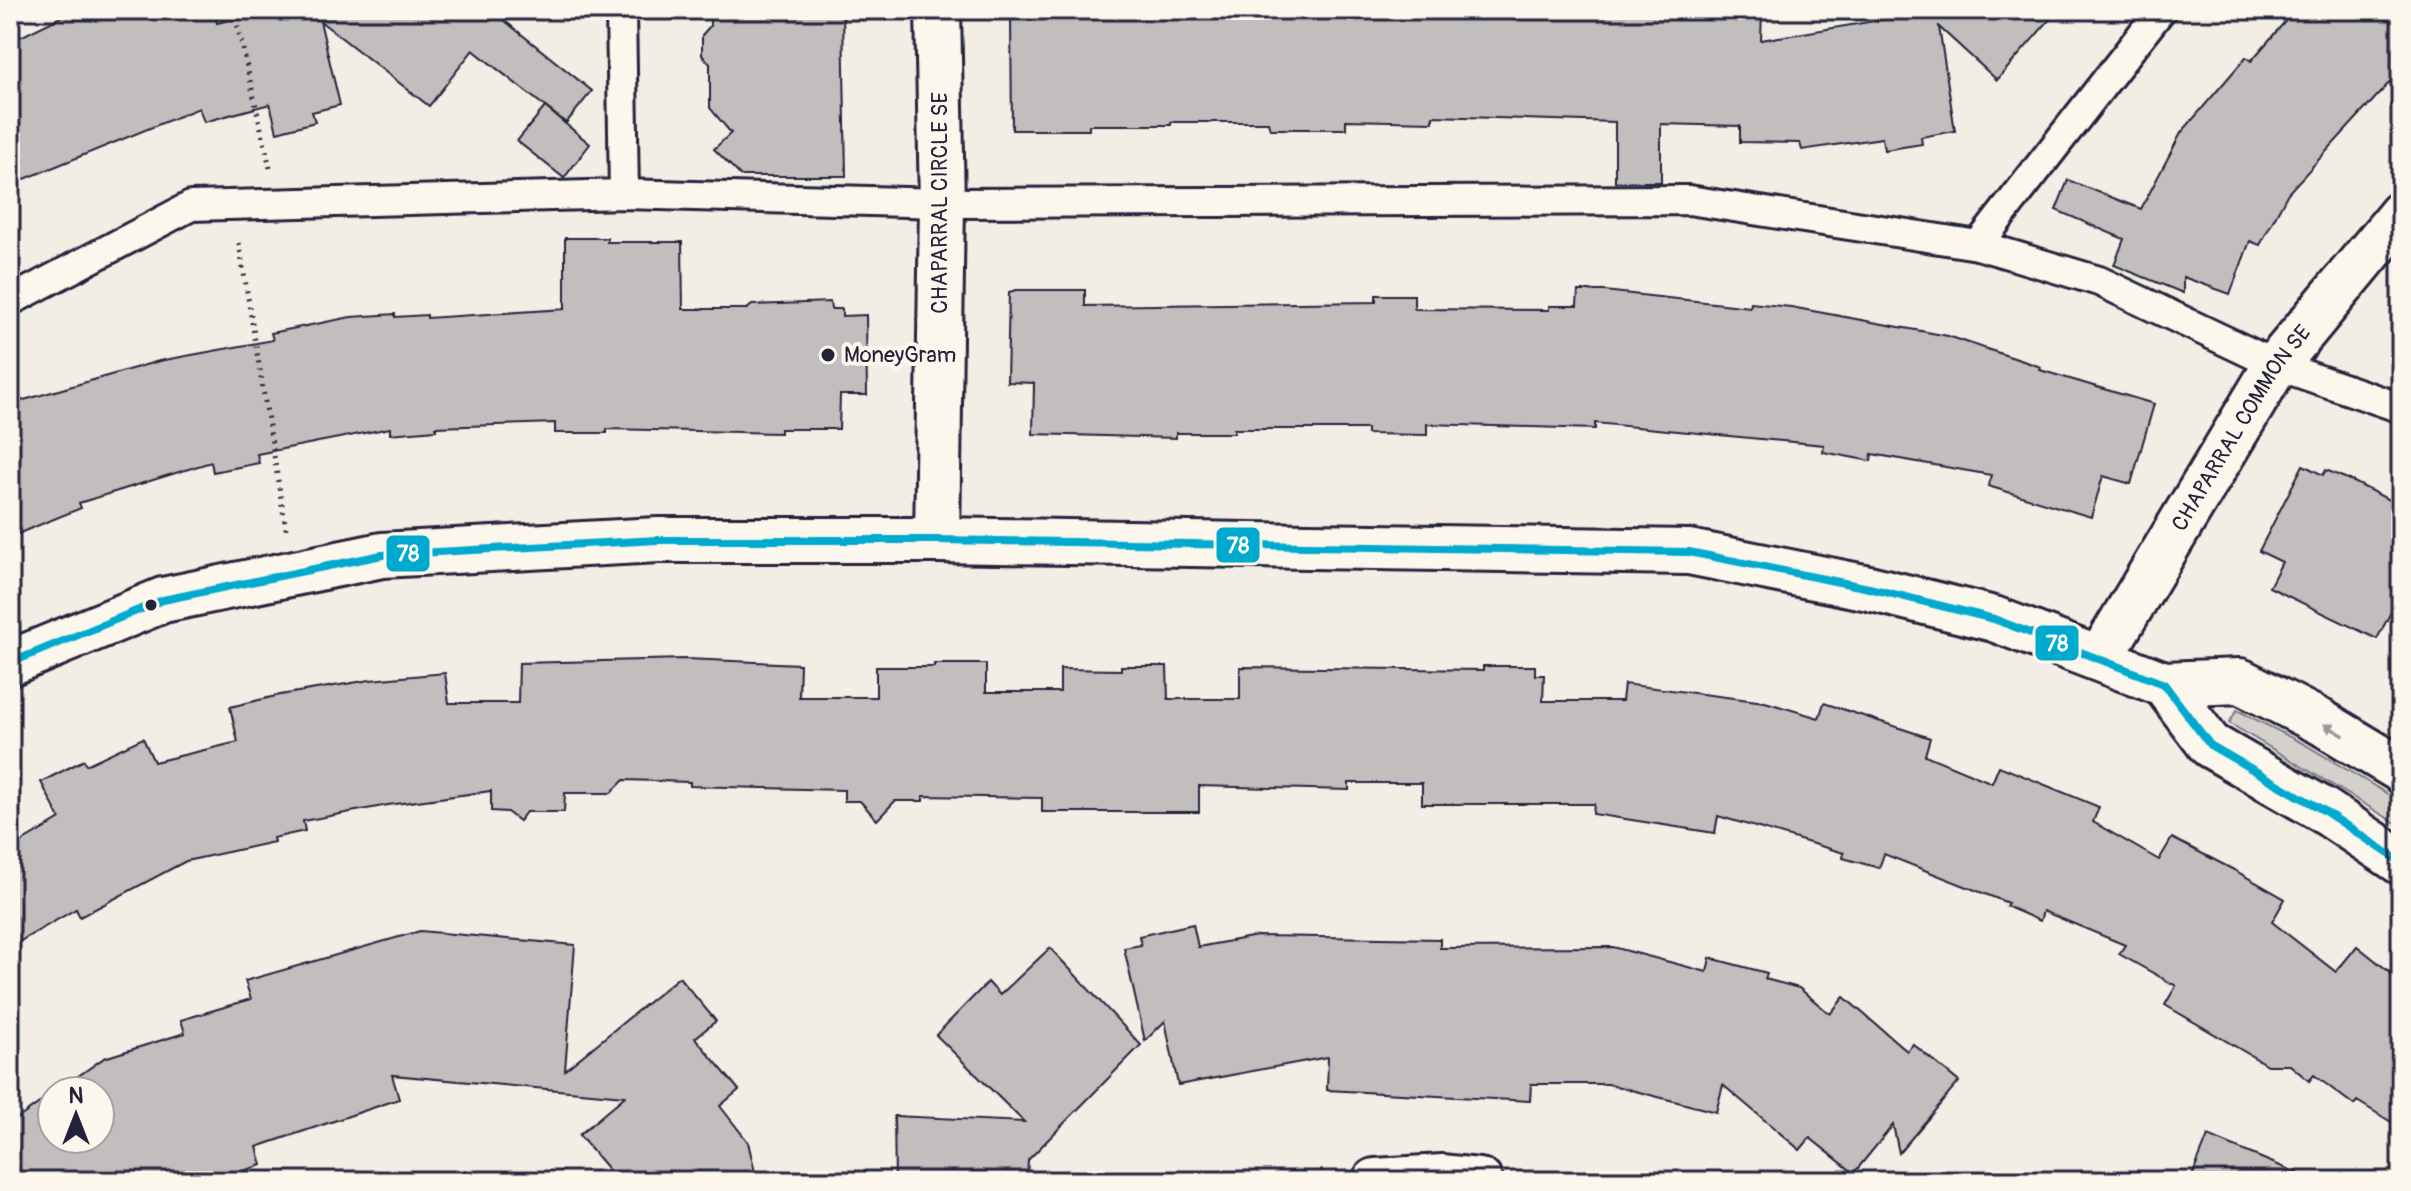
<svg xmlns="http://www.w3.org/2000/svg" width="2411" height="1191" viewBox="0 0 2411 1191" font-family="Pangolin,sans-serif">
<rect width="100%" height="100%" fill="#f2eee5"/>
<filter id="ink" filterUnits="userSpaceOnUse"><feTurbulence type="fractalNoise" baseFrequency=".0125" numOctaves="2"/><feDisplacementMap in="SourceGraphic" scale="16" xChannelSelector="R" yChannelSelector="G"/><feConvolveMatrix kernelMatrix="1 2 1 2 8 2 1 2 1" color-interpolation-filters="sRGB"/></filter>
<g filter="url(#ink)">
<polygon fill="#d4d1cc" stroke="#7b7a84" stroke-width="2" points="2237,710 2304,744 2401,802 2401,826 2229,723"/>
<g fill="#c2bebe" stroke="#22223b" stroke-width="2">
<polygon points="75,10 214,10 217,23 272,10 505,10 500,17 592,91 566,123 473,50 429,106 320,21 340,105 312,112 315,122 277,132 270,104 204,122 199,108 10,185 10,42"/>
<polygon points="1039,10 1762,10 1761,40 1923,13 1919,10 2058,10 1997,80 1939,27 1955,131 1921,137 1922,144 1884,150 1882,138 1802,150 1800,143 1740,142 1740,126 1661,124 1661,182 1615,182 1615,122 1433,116 1433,122 1346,120 1346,129 1270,129 1268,122 1171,122 1171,125 1089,125 1089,130 1012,130 1011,17 1039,17"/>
<polygon points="2295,10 2401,10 2401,70 2288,193 2260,245 2250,241 2230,294 2183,277 2183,293 2114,265 2124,239 2056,210 2068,180 2141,209 2181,133 2246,57 2251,61"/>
<polygon points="710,13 843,13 846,176 741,176 714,149 731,133 710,108 710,64 702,55 702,35 710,26"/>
<polygon points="545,107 590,144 564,178 517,141"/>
<polygon points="565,238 607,238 607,242 682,242 683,309 747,309 752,305 830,302 831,309 842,309 842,316 866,315 867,395 840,395 839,429 780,429 780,433 607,429 607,433 555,433 555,423 436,427 436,430 390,434 390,428 257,454 259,463 213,472 211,462 79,503 81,508 10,537 10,404 159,361 273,340 271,333 351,317 395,314 395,317 427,315 427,318 565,309"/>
<polygon points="1016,290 1085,290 1085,306 1376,302 1376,295 1414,295 1414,309 1549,310 1549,306 1577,306 1578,291 1604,291 1750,307 1751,303 1791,307 1948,336 2041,367 2040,370 2154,404 2131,484 2103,476 2091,517 1988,486 1991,475 1872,454 1871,461 1823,452 1824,445 1595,423 1595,429 1427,424 1427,435 1367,434 1367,429 1234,429 1234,433 1176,433 1176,438 1033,434 1034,383 1007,382 1009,292"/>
<polygon points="2303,465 2323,475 2326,470 2352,481 2401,506 2401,617 2391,612 2377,639 2269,587 2282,562 2259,551"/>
<polygon points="686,659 800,664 799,697 876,697 876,667 934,667 934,664 986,664 986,692 1060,692 1060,669 1121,670 1121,666 1167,666 1168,699 1240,699 1240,667 1483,670 1483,666 1535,666 1535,675 1544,675 1543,701 1622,701 1624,684 1765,702 1819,718 1824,703 1930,738 1925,755 1992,783 1999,766 2099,807 2093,822 2159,860 2172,838 2234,870 2285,899 2272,922 2336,972 2357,946 2401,981 2401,1128 2357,1101 2354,1105 2314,1075 2309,1081 2290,1065 2267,1065 2165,1005 2176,986 2119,954 2125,945 2043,911 2040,921 2006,906 2008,903 1884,854 1879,868 1843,858 1844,853 1718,816 1715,833 1593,814 1594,804 1422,804 1422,783 1349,783 1349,790 1199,786 1199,812 1042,812 1042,798 923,796 923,801 895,801 877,820 860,801 844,801 844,790 690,786 690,782 624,780 611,793 565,793 564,812 526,812 519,821 507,812 491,811 491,791 388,805 303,821 305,831 273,838 274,842 186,861 80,917 76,909 10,947 10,849 60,819 41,782 84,760 86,765 143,738 154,762 238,742 230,707 280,695 370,680 445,673 449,703 518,703 519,663"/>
<polygon points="1193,924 1198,947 1257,936 1440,939 1440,948 1613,947 1707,972 1710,958 1767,973 1765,979 1799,988 1830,1014 1844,997 1907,1051 1913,1044 1959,1082 1899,1153 1893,1125 1854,1173 1810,1138 1800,1150 1723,1085 1716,1112 1608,1084 1531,1084 1530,1101 1327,1090 1328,1057 1178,1085 1165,1021 1145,1041 1124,948 1141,945 1139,936"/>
<polygon points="420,931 575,945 565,1070 679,977 716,1021 695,1038 739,1090 720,1106 748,1142 757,1181 618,1181 579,1135 625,1096 392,1075 399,1099 257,1147 262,1165 211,1181 10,1181 10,1124 52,1094 52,1139 100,1139 100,1091 57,1091 104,1058 185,1033 181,1020 251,999 245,981"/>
<polygon points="1050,948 1141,1045 1028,1160 1027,1181 895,1181 894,1116 1024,1122 936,1035 988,982 1000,995"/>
<polygon points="2208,1136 2314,1180 2314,1181 2190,1181"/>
</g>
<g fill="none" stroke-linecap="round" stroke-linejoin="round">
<g stroke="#22223b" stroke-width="34">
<g id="service">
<polyline points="621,10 624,194"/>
<polyline points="1978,245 2161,10"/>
<polyline points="10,301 191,206 624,194 942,203 1689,200 1978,245 2099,281 2276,365 2401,408"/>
</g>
</g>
<g stroke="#22223b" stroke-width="50">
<g id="minor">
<polyline points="937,540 942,203 938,10"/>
<path id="s1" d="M 2100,658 L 2276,365 L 2401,214"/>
<polyline points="1375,1181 1443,1177 1480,1181"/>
</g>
</g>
<g stroke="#22223b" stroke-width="50">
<g id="tertiary">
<polyline points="10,663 163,600 382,555 658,540 937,540 1689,552 1869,588 1994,619 2164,684 2240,681 2321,722 2401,770"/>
<polyline points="2164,684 2210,745 2323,810 2401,862"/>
</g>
</g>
<g stroke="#22223b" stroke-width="5" stroke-dasharray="2 6" stroke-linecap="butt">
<polyline points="234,10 270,168"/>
<polyline points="239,243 286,529"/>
</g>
<use href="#service" stroke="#fbf7ec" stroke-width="28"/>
<use href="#minor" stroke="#fbf7ec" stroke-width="44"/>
<use href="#tertiary" stroke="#fbf7ec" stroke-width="44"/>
<g stroke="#fbf7ec" stroke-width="14">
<polyline id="bus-1" points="10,663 163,600 382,555 658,540 937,540 1689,552 1869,588 1994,619 2164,684 2210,745 2323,810 2401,862"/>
</g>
<use href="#bus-1" stroke="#00a9ce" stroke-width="8"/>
</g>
<defs><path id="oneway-solid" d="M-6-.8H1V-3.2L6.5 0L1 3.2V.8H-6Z" transform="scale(2)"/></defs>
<use fill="#99979c" href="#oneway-solid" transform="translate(2334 730) rotate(-150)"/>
</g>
<g fill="#22223b" stroke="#fbf7ec" stroke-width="3">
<circle cx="828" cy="355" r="8"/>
<circle cx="151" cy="605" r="7"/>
</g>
<g text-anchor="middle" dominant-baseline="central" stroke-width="8" stroke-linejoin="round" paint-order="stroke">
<g font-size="22" fill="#22223b" stroke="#fbf7ec">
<text transform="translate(940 203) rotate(-90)">CHAPARRAL CIRCLE SE</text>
<text stroke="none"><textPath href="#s1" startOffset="270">CHAPARRAL COMMON SE</textPath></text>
</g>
<g font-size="22" fill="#22223b" stroke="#fbf7ec" text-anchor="start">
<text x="844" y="355">MoneyGram</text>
</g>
</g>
<g stroke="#fbf7ec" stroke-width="3">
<rect x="1215" y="526" width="46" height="38" rx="8" fill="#00a9ce"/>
<rect x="385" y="534" width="46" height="39" rx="8" fill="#00a9ce"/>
<rect x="2034" y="624" width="46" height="38" rx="8" fill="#00a9ce"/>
</g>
<g font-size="22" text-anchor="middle" font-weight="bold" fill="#fff">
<text x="1238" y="553">78</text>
<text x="408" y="561">78</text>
<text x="2057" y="651">78</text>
</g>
<rect width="2411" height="1191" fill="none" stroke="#fbf7ec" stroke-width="40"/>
<rect x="20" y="20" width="2371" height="1151" fill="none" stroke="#22223b" stroke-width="3" filter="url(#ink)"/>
<g transform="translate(76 1115)"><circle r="38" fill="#fbf7ec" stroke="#a4a2a5" stroke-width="2"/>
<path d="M0-6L14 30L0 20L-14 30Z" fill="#22223b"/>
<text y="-12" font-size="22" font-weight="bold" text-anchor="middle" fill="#22223b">N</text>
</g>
</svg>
